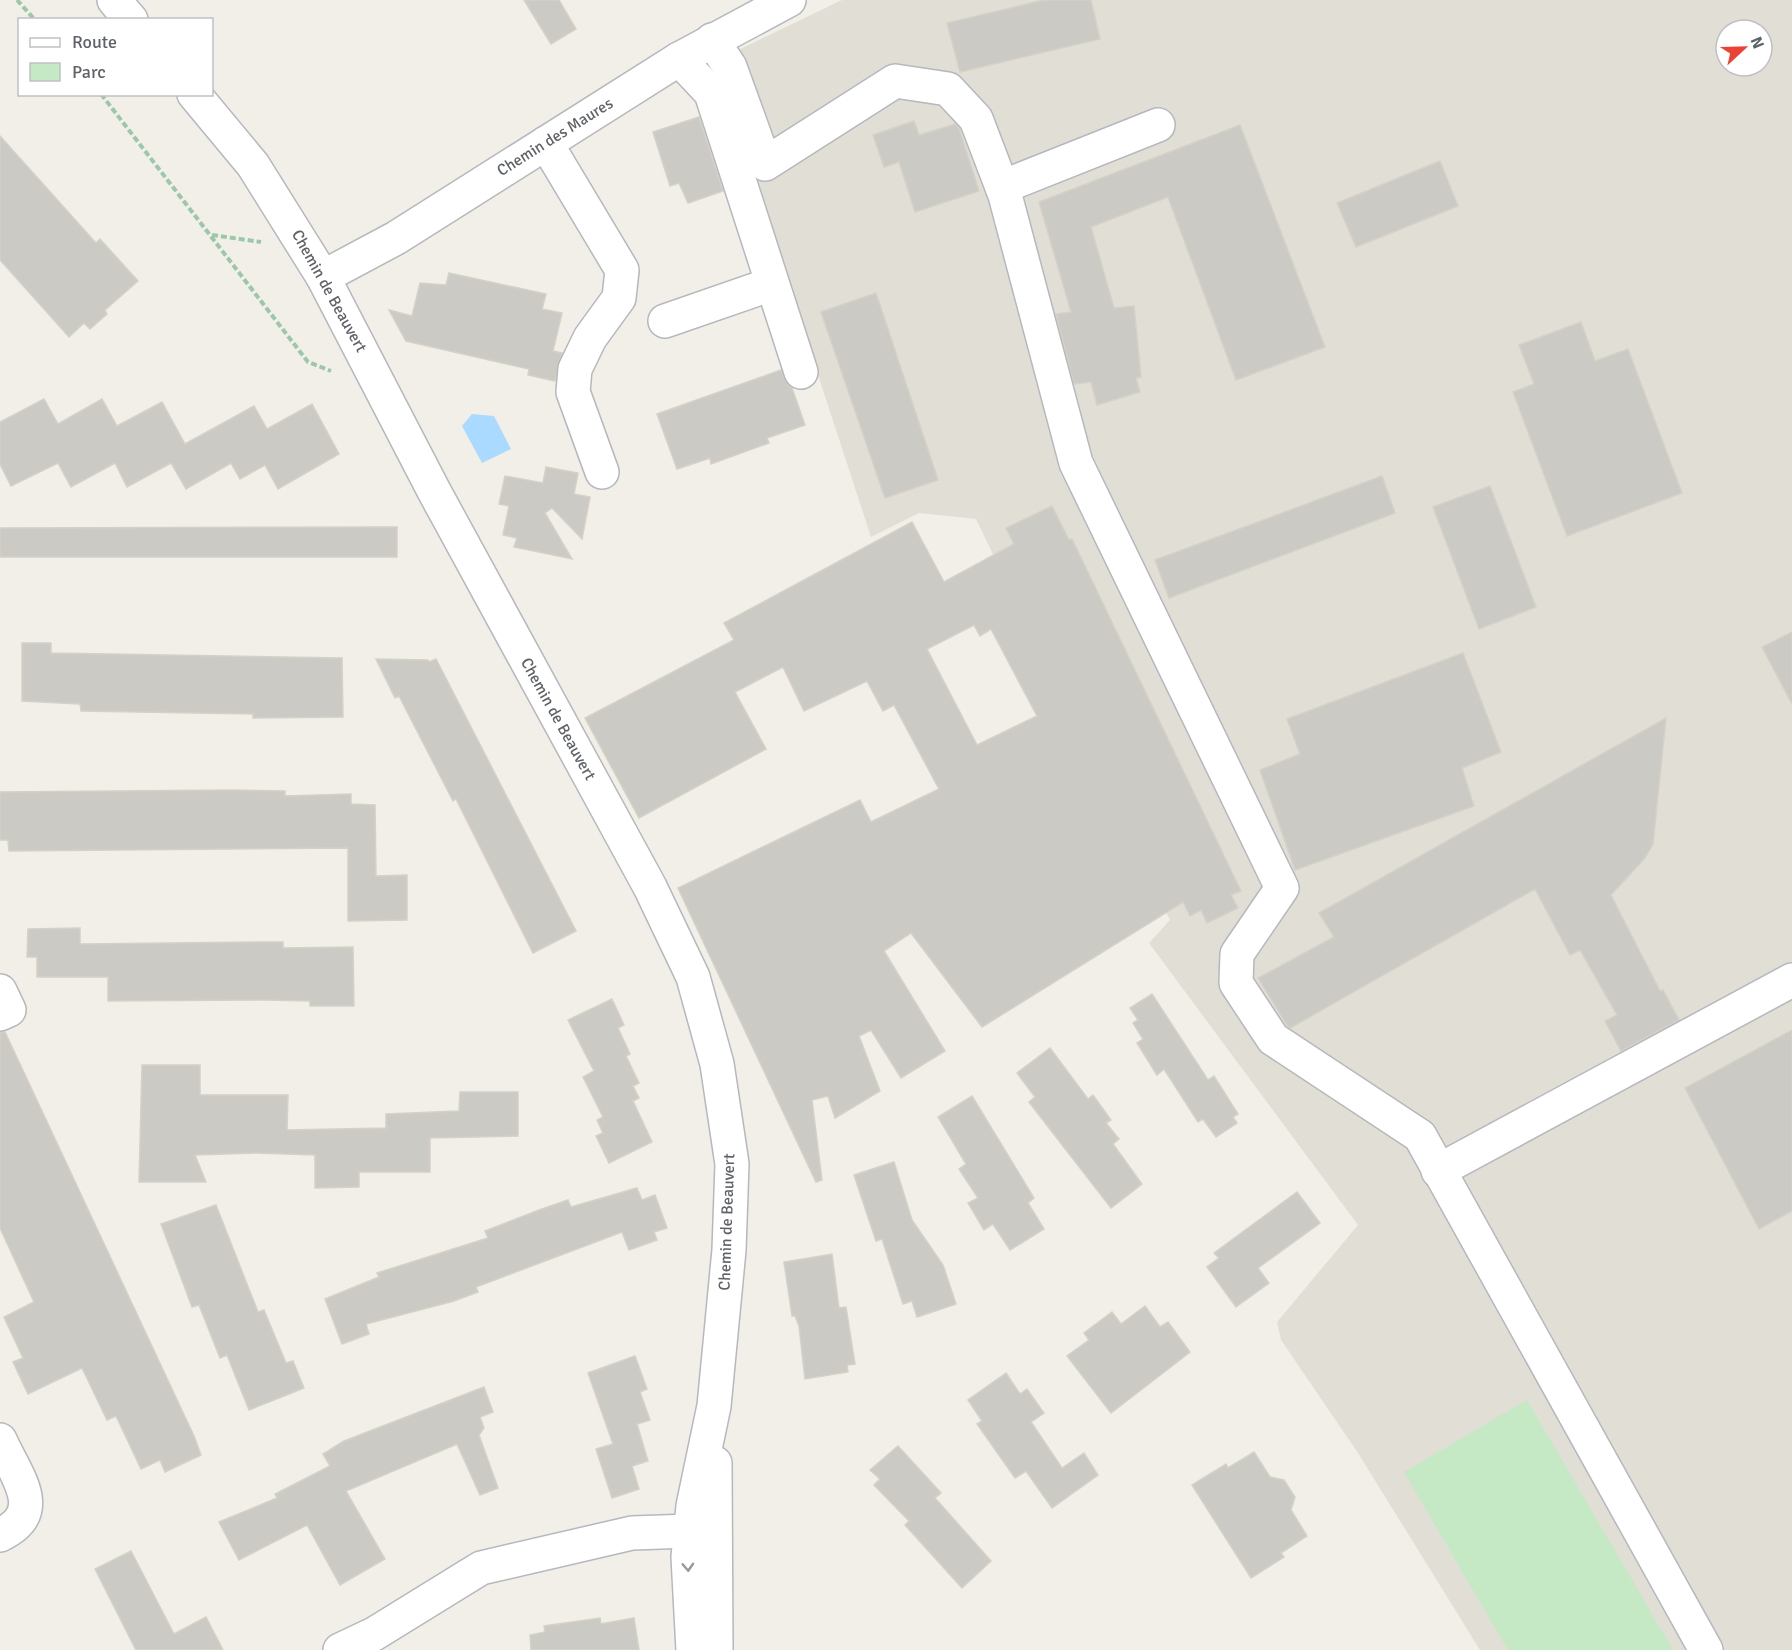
<svg xmlns="http://www.w3.org/2000/svg" width="1792" height="1650" viewBox="0 0 1792 1650" font-family="Signika,sans-serif">
<rect width="100%" height="100%" fill="#f1efe8"/>
<path fill="#e1ded6" fill-rule="evenodd" d="M 842,0 L 1792,0 L 1792,1650 L 1480,1650 L 1358,1453 L 1281,1340 L 1277,1322 L 1358,1225 L 1149,943 L 1170,920 L 976,519 L 919,513 L 871,537 L 719,72 L 736,51 ZM 1726,30 L 1762,30 L 1762,66 L 1726,66 Z"/>
<polygon fill="#c5e8c5" points="1527,1400 1673,1650 1508,1650 1404,1472"/>
<polygon fill="#aadaff" points="472,414 494,416 511,449 482,463 462,426"/>
<g fill="#cccac5" stroke="#d6d1c6" stroke-width="1.5" fill-rule="evenodd">
<polygon points="524,0 559,0 576,29 551,44"/>
<polygon points="1044,0 1091,0 1100,39 960,72 947,23"/>
<polygon points="699,117 723,191 688,203 679,183 670,186 653,132"/>
<polygon points="914,121 919,135 955,124 959,128 979,191 915,212 899,162 884,167 873,135"/>
<polygon points="1240,125 1325,347 1236,380 1168,197 1091,227 1114,308 1134,306 1141,377 1136,378 1140,392 1097,405 1091,382 1074,384 1056,314 1071,312 1039,202"/>
<polygon points="0,136 96,243 100,239 138,281 105,310 107,314 90,329 84,323 69,337 0,260"/>
<polygon points="1440,161 1458,206 1356,247 1337,203"/>
<polygon points="449,273 546,294 542,309 562,313 553,351 562,353 555,381 528,375 529,369 406,341 389,310 412,316 420,283 446,285"/>
<polygon points="876,293 938,480 885,498 821,312"/>
<polygon points="1581,322 1595,361 1628,349 1682,493 1567,536 1513,392 1534,384 1519,345"/>
<polygon points="781,370 788,385 792,388 805,425 767,438 769,443 711,464 710,458 677,469 657,414"/>
<polygon points="44,399 58,424 102,399 117,426 162,402 185,444 254,406 267,429 312,404 339,454 278,489 265,465 240,479 231,463 186,489 171,463 127,487 115,463 71,487 58,463 11,486 0,464 0,422"/>
<polygon points="546,467 578,473 574,494 590,497 582,539 552,508 545,513 572,559 514,547 517,538 503,535 509,506 499,504 505,476 543,483"/>
<polygon points="1382,476 1395,513 1169,598 1155,560"/>
<polygon points="1490,486 1536,607 1479,629 1433,507"/>
<path d="M 1052,506 L 1069,540 L 1072,539 L 1241,891 L 1231,895 L 1238,908 L 1207,923 L 1201,910 L 1190,916 L 1183,902 L 982,1027 L 911,933 L 884,951 L 945,1051 L 901,1078 L 871,1030 L 859,1036 L 880,1091 L 835,1118 L 828,1096 L 812,1100 L 822,1180 L 816,1182 L 678,888 L 860,800 L 871,822 L 939,789 L 894,705 L 883,711 L 867,681 L 804,711 L 783,667 L 735,692 L 766,749 L 639,818 L 585,718 L 734,640 L 724,623 L 912,522 L 944,582 L 1014,544 L 1006,528 ZM 974,625 L 980,636 L 991,629 L 1037,716 L 977,745 L 927,649 Z"/>
<polygon points="376,527 397,527 397,557 0,557 0,528"/>
<polygon points="1792,632 1792,704 1762,647"/>
<polygon points="22,643 51,643 51,653 342,658 343,717 253,718 253,714 81,711 80,704 22,701"/>
<polygon points="1463,653 1501,752 1462,768 1474,806 1295,870 1260,770 1300,754 1287,719"/>
<polygon points="376,659 428,660 429,662 436,659 576,931 533,953 456,799 453,801 399,696 395,698"/>
<polygon points="1666,718 1653,844 1645,858 1611,895 1660,991 1663,990 1679,1020 1621,1051 1605,1021 1617,1015 1580,950 1570,955 1535,889 1290,1028 1287,1025 1258,978 1334,937 1319,913"/>
<polygon points="231,790 285,791 285,796 351,794 351,804 375,805 376,876 407,875 407,920 348,921 348,848 9,851 8,840 0,840 0,792"/>
<polygon points="80,928 80,944 262,942 283,942 283,948 353,947 354,1006 310,1006 310,1001 266,1000 108,1001 108,977 37,977 37,957 27,957 28,929"/>
<polygon points="1152,994 1208,1080 1214,1076 1238,1114 1233,1117 1237,1123 1216,1137 1203,1119 1198,1122 1164,1069 1157,1075 1137,1043 1143,1039 1133,1023 1138,1020 1130,1008"/>
<polygon points="612,999 624,1025 618,1028 630,1054 626,1056 639,1083 633,1086 639,1098 633,1101 652,1142 609,1163 596,1136 603,1133 597,1120 603,1117 583,1077 594,1071 568,1020"/>
<polygon points="1792,1030 1792,1211 1759,1229 1685,1088"/>
<polygon points="0,1032 5,1032 194,1436 201,1455 165,1472 160,1460 141,1469 116,1416 107,1420 82,1368 28,1394 13,1362 23,1358 4,1317 34,1302 0,1228"/>
<polygon points="1050,1048 1088,1099 1093,1095 1111,1120 1106,1123 1119,1139 1113,1144 1142,1184 1111,1208 1029,1102 1035,1097 1017,1073"/>
<polygon points="142,1065 200,1065 200,1095 288,1095 287,1130 386,1128 386,1114 459,1111 460,1092 518,1092 518,1136 430,1138 430,1172 359,1172 359,1187 315,1188 315,1155 256,1153 195,1155 206,1182 139,1182"/>
<polygon points="972,1096 1034,1198 1028,1203 1044,1229 1010,1250 993,1224 984,1230 968,1203 978,1198 959,1169 966,1164 938,1117"/>
<polygon points="894,1162 912,1220 943,1265 956,1304 917,1317 912,1301 903,1304 882,1239 876,1241 854,1175"/>
<polygon points="637,1188 642,1200 655,1195 667,1228 654,1232 657,1240 629,1250 622,1232 476,1287 478,1292 454,1301 366,1324 369,1334 342,1344 325,1299 379,1277 377,1273 488,1238 485,1231 539,1210 568,1200 571,1207"/>
<polygon points="1297,1192 1320,1223 1258,1268 1269,1283 1236,1307 1207,1267 1219,1258 1214,1253"/>
<polygon points="216,1205 258,1312 264,1310 286,1363 293,1361 304,1388 249,1410 227,1355 220,1358 199,1305 192,1307 161,1224"/>
<polygon points="832,1254 839,1308 846,1307 855,1364 847,1365 848,1372 805,1379 799,1326 795,1316 792,1316 784,1262"/>
<polygon points="1145,1306 1160,1327 1168,1322 1190,1352 1111,1413 1067,1356 1089,1340 1084,1333 1112,1312 1121,1324"/>
<polygon points="635,1356 647,1389 640,1392 650,1420 637,1424 648,1461 632,1466 639,1489 612,1498 596,1449 613,1444 588,1373"/>
<polygon points="1006,1373 1020,1394 1027,1389 1044,1413 1031,1422 1062,1468 1084,1453 1098,1475 1052,1508 1026,1471 1015,1478 977,1424 982,1421 968,1400"/>
<polygon points="484,1387 493,1412 480,1417 484,1428 479,1435 498,1488 480,1495 457,1444 346,1491 385,1559 340,1585 307,1525 239,1560 219,1522 277,1498 275,1494 330,1466 323,1454 344,1441"/>
<polygon points="898,1446 941,1493 935,1498 991,1561 962,1588 905,1525 909,1521 874,1485 880,1479 870,1470"/>
<polygon points="1254,1452 1270,1477 1284,1480 1295,1497 1291,1510 1307,1536 1281,1553 1284,1557 1251,1578 1192,1485 1226,1464 1228,1468"/>
<polygon points="131,1551 174,1634 206,1617 223,1650 136,1650 95,1569"/>
<polygon points="600,1618 601,1624 634,1618 639,1650 531,1650 530,1635 545,1632 544,1626"/>
</g>
<g fill="none" stroke-linecap="round" stroke-linejoin="round">
<g stroke="#b5b8bc" stroke-width="36">
<g id="minor">
<polyline points="114,0 131,20"/>
<polyline points="712,40 730,67 765,164 895,81 948,89 976,119 1005,195 1076,463 1282,888 1237,954 1236,983 1273,1039 1420,1136 1706,1650"/>
<polyline points="679,59 711,93 801,372"/>
<polyline points="194,94 253,165 323,277 434,491 650,887 693,977 717,1064 732,1164 729,1250 714,1406 693,1506 688,1557 693,1650"/>
<polyline points="546,143 622,270 619,298 590,338 575,369 573,392 602,472"/>
<polyline points="1002,187 1158,125"/>
<polyline points="323,277 396,238 679,59 789,0"/>
<polyline points="665,321 772,284"/>
<polyline points="0,991 9,1010 0,1014"/>
<polyline points="1438,1171 1792,980"/>
<path d="M 0,1440 C 17,1478 48,1512 0,1535"/>
<polyline points="715,1463 716,1650"/>
<polyline points="340,1650 374,1634 481,1568 632,1533 690,1531"/>
</g>
</g>
<g stroke="#9cc7a9" stroke-width="4" stroke-dasharray="6 3" stroke-linecap="butt">
<polyline points="17,0 35,20"/>
<polyline points="101,94 308,362 331,371"/>
<polyline points="212,235 261,242"/>
</g>
<use href="#minor" stroke="#fff" stroke-width="33"/>
</g>
<defs><path id="oneway-chevron" d="M-2-3.5L2.5 0L-2 3.5" fill="none" stroke-width="1.6" stroke-linecap="round" stroke-linejoin="round" transform="scale(1.5)"/></defs>
<use stroke="#979a9d" href="#oneway-chevron" transform="translate(688 1567) rotate(87)"/>
<g text-anchor="middle" dominant-baseline="central" stroke-width="4.5" stroke-linejoin="round" paint-order="stroke">
<g font-size="16" fill="#5f6368" stroke="#fff">
<text transform="translate(555 137) rotate(-32)">Chemin des Maures</text>
<text transform="translate(329 291) rotate(61)">Chemin de Beauvert</text>
<text transform="translate(558 719) rotate(61)">Chemin de Beauvert</text>
<text transform="translate(727 1222) rotate(-88)">Chemin de Beauvert</text>
</g>
</g>
<rect x="18" y="18" width="195" height="78" fill="#ffffff" stroke="#bfc1c3" stroke-width="1.5"/>
<rect x="30" y="38" width="30" height="9" fill="#ffffff" stroke="#bfc1c3" stroke-width="1.5"/>
<text x="72" y="48" font-size="18" fill="#5f6368">Route</text>
<rect x="30" y="63" width="30" height="18" fill="#c5e8c5" stroke="#bfc1c3" stroke-width="1.5"/>
<text x="72" y="78" font-size="18" fill="#5f6368">Parc</text>
<g transform="translate(1744 48) rotate(68)"><circle r="28" fill="#ffffff" stroke="#bfc1c3" stroke-width="1.5"/>
<path d="M0-4.5L10 22L0 15L-10 22Z" fill="#ea4335"/>
<text y="-9" font-size="16" font-weight="bold" text-anchor="middle" fill="#5f6368">N</text>
</g>
</svg>
